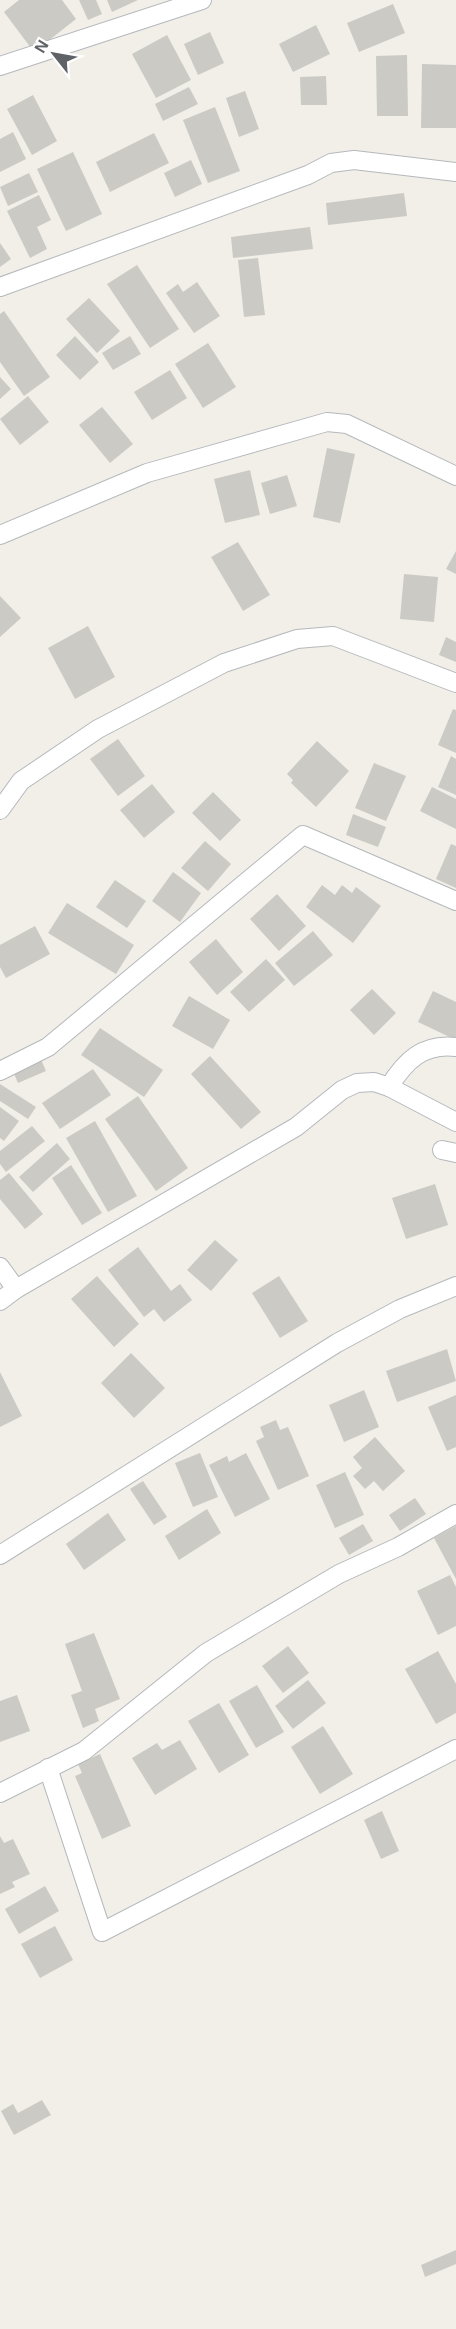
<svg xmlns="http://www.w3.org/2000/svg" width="456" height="2329" viewBox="0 0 456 2329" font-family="Arial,sans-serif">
<rect width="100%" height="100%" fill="#f1efe8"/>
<g fill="#cccac5">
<polygon points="19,0 62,0 76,19 34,52 4,12"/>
<polygon points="79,0 96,0 102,14 88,20"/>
<polygon points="107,0 138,0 112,12"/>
<polygon points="393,4 405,33 359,52 347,23"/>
<polygon points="316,25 330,54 293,72 279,44"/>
<polygon points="210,32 224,63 198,75 184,44"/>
<polygon points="167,35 191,80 156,98 132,54"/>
<polygon points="407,55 408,116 377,116 376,56"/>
<polygon points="422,64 456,65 456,128 421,128"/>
<polygon points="326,76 327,105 301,105 300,77"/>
<polygon points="189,87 198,104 163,121 155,104"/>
<polygon points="245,91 259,129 239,137 226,98"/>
<polygon points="33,95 57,141 32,155 7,109"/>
<polygon points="215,107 240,171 208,183 183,120"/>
<polygon points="13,132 26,159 0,172 0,139"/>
<polygon points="154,133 169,163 110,192 96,162"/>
<polygon points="73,152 102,214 66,231 37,169"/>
<polygon points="191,160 202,184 175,197 164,173"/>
<polygon points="29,173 38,192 8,206 0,187"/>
<polygon points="404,193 407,216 328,225 326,203"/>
<polygon points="39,195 51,220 37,227 47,249 30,258 7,211"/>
<polygon points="310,227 313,249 233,258 231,237"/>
<polygon points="0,243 11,259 0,267"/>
<polygon points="258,258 265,315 244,317 238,260"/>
<polygon points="137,265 179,329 150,348 107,284"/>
<polygon points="197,282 220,316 194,333 166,293 178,284 183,292"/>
<polygon points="89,298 120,331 97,353 66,319"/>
<polygon points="4,311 50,377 24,396 0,362 0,314"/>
<polygon points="75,336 99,362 80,380 56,355"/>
<polygon points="130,336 141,354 113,370 102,353"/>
<polygon points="208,343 236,387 203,408 175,364"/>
<polygon points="170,370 187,398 152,420 134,392"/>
<polygon points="0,377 11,389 0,399"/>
<polygon points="28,396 49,422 20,445 0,419"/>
<polygon points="102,407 133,444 110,463 79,425"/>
<polygon points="327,448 355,454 340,523 313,517"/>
<polygon points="250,470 260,515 225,523 214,479"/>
<polygon points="287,475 297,506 270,514 261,483"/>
<polygon points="238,542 270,595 243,611 211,557"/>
<polygon points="456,551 456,574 446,569"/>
<polygon points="404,574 438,577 434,622 400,619"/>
<polygon points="0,596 21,618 0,637"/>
<polygon points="88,626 115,677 75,699 48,648"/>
<polygon points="446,637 456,642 456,662 439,655"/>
<polygon points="453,709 456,710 456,753 438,745"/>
<polygon points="118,739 145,776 118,796 90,759"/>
<polygon points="317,741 349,771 316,807 291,783 293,780 287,774"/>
<polygon points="451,756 456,759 456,795 438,787"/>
<polygon points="374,763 406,776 386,821 355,808"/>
<polygon points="152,784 175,812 144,838 120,810"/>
<polygon points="432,787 456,799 456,829 420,811"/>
<polygon points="213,792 241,820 220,841 192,813"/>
<polygon points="353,814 386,827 378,847 346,835"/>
<polygon points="205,841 231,864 208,891 181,868"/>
<polygon points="451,844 456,846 456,888 436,879"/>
<polygon points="173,872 201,893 180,922 152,901"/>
<polygon points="115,880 146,901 127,928 96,907"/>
<polygon points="322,885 335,895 342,885 352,893 356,887 381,906 353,943 306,907"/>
<polygon points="277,894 306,926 279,951 250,919"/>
<polygon points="67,903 134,945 116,974 48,933"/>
<polygon points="35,926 50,954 6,978 0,967 0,945"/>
<polygon points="313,931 333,955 294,986 275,963"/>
<polygon points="216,939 243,972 217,995 189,962"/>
<polygon points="266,959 285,980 249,1012 230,992"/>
<polygon points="372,989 396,1013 374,1035 350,1010"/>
<polygon points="433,991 456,1002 456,1040 418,1022"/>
<polygon points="189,996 230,1020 213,1049 172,1026"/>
<polygon points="100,1028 163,1070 144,1097 81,1055"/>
<polygon points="210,1056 261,1112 241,1129 191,1074"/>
<polygon points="40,1057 46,1071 18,1083 12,1069"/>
<polygon points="93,1069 111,1095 60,1129 42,1103"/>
<polygon points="0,1084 36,1107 28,1119 0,1101"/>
<polygon points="138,1096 188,1168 156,1191 105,1119"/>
<polygon points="0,1107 19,1121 4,1141 0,1138"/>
<polygon points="95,1121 137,1196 108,1212 66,1138"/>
<polygon points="32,1126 45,1141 6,1172 0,1164 0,1151"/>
<polygon points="57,1143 70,1159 33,1192 19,1177"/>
<polygon points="71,1165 102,1213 82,1225 52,1178"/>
<polygon points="9,1173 43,1214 25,1229 0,1199 0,1180"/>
<polygon points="435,1184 448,1225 406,1239 392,1198"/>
<polygon points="215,1240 238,1260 211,1291 187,1270"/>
<polygon points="138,1247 171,1291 180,1284 192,1300 164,1322 154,1309 144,1317 108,1270"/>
<polygon points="97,1276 139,1324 114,1347 71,1299"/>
<polygon points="279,1276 308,1321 280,1338 252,1293"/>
<polygon points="447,1349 456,1381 397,1402 386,1371"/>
<polygon points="131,1353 165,1388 134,1418 101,1383"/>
<polygon points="0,1372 22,1416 0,1427"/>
<polygon points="364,1390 379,1427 344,1442 329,1405"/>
<polygon points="456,1395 456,1447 447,1451 428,1407"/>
<polygon points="276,1420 280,1430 288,1427 309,1476 278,1490 256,1441 264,1437 260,1427"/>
<polygon points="375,1437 405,1471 383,1491 374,1481 365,1489 353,1476 362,1468 353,1457"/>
<polygon points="200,1453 218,1497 193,1507 175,1463"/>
<polygon points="246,1453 270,1499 235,1517 209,1465 227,1456 229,1462"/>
<polygon points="345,1472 364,1515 335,1528 316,1485"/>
<polygon points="143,1481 167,1517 154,1525 130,1489"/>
<polygon points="415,1498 426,1514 400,1531 389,1515"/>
<polygon points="207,1509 221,1533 179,1560 165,1536"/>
<polygon points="108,1513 126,1540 84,1570 66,1544"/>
<polygon points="363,1524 373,1541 349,1555 339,1538"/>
<polygon points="456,1526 456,1579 434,1538"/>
<polygon points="450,1575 456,1587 456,1626 438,1635 417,1591"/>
<polygon points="94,1633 120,1699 95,1709 99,1721 83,1728 71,1695 82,1691 65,1644"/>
<polygon points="288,1646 309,1673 283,1693 262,1666"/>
<polygon points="438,1651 456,1684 456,1713 436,1724 405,1669"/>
<polygon points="308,1680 326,1703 293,1729 275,1706"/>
<polygon points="257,1685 284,1732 256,1748 229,1701"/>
<polygon points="17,1695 30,1731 0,1742 0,1701"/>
<polygon points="219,1703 249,1755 219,1773 188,1721"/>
<polygon points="323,1726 353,1774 320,1794 291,1747"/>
<polygon points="180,1740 197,1769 155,1795 132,1758 157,1743 162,1750"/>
<polygon points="100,1754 131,1826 102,1839 75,1776 82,1773 78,1764"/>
<polygon points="382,1811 399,1851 381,1859 364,1820"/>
<polygon points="0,1836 4,1843 13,1839 30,1874 12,1882 15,1887 0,1894"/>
<polygon points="45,1886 59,1911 19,1934 5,1909"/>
<polygon points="55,1926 73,1960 40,1978 21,1944"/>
<polygon points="42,2100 51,2115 14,2135 1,2111 13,2104 18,2113"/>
<polygon points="456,2250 456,2264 425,2277 421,2265"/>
</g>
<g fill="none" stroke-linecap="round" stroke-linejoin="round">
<g stroke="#b5b8bc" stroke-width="20">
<g id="street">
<polyline points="0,66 202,0"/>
<polyline points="0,287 308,175 331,163 354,160 456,172"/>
<polyline points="0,535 147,473 327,422 347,424 456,476"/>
<polyline points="0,810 21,781 98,729 224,663 297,639 333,636 456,683"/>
<polyline points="0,1071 48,1047 303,835 456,901"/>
<path d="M 389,1087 C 405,1061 423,1043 456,1047"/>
<polyline points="442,1150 456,1153"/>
<polyline points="0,1267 16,1289"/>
<polyline points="0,1301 16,1289 296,1127 342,1090 357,1083 374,1082 389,1087 456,1122"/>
<polyline points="0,1555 337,1343 400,1309 456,1286"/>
<polyline points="48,1768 102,1932 456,1749"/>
<polyline points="0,1793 84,1751 206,1653 339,1574 398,1547 456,1514"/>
</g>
</g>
<use href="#street" stroke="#fff" stroke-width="18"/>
</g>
<g transform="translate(54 54) rotate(301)" stroke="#ffffff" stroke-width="4.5" paint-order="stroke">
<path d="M0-4.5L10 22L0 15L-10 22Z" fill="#5f6368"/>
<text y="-9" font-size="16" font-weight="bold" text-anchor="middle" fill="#5f6368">N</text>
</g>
</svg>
